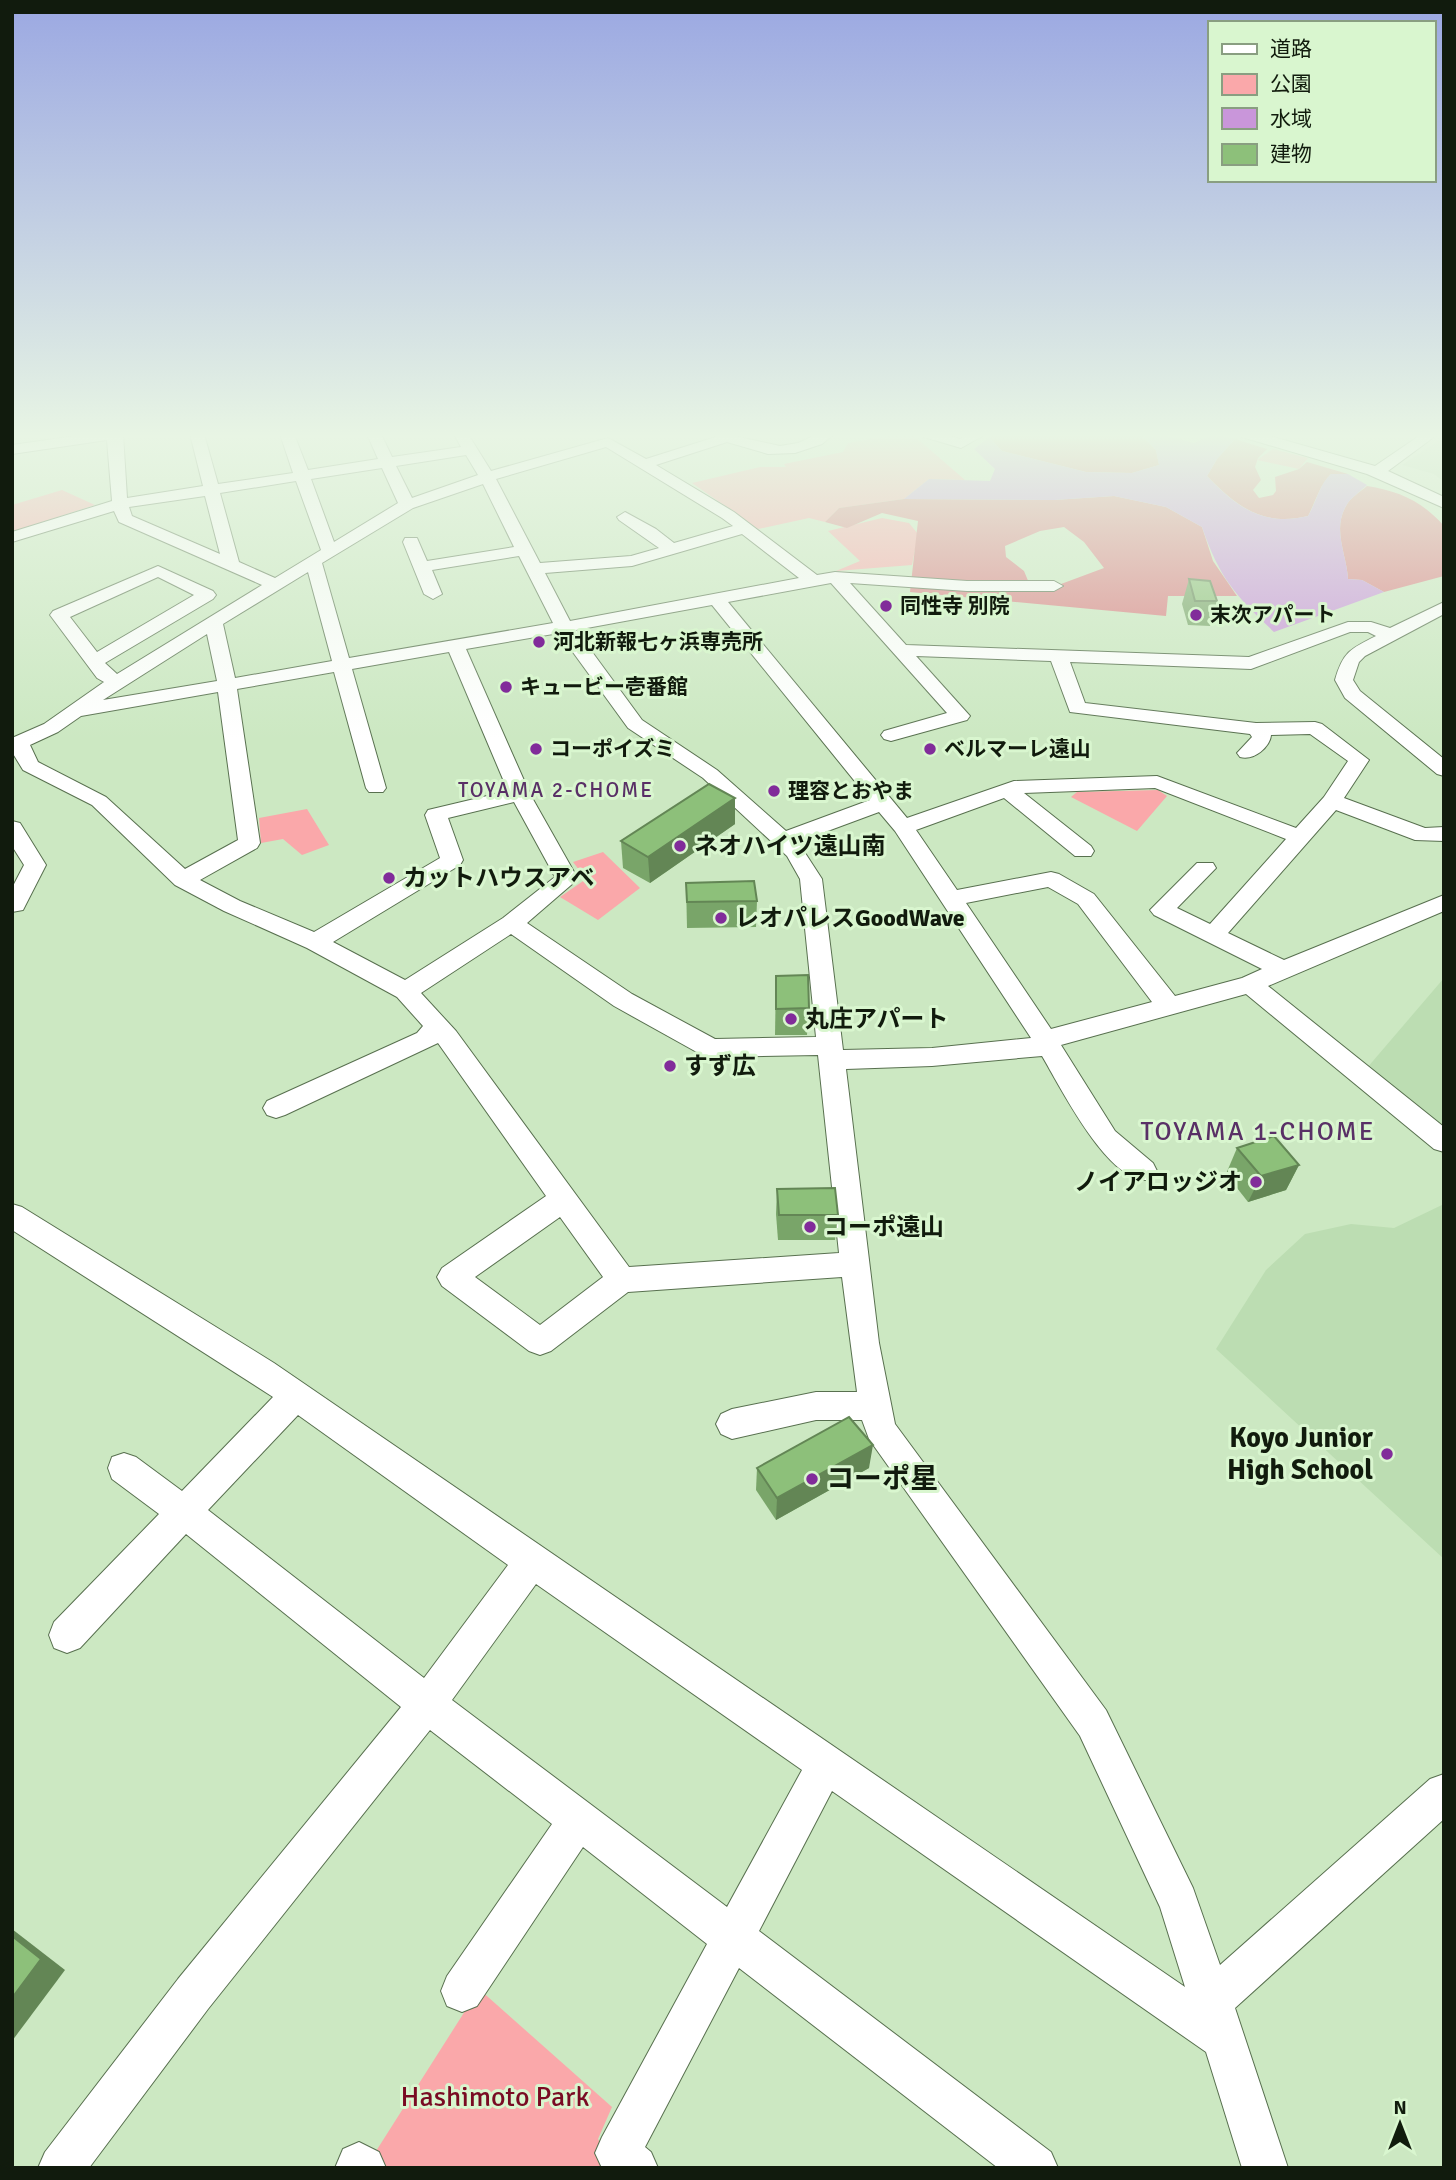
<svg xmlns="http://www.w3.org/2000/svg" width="1456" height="2180" viewBox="0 0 1456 2180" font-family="Signika,'Noto Sans JP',sans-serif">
<rect width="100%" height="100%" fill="#cce8c2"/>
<g fill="#bcddb2">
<polygon points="1444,437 1444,482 1434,474 1402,465"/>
<polygon points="1444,978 1444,1130 1367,1068"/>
<polygon points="1444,1204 1444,1559 1216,1349 1266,1270 1305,1234 1351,1224 1394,1228"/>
</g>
<g fill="#faa8aa">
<polygon points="897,434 912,434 965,480 929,479 904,499 839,508 825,522 809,518 758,529 692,483 760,467 786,467 784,464 843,452 848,443"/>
<polygon points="1273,449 1308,458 1299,469 1257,460"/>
<polygon points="62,490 95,505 15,531 12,527 12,505"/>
<polygon points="882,518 909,523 918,534 912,565 836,571 860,561 828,531"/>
<polygon points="1158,790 1167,796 1137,831 1071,797 1077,792"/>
<polygon points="307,809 329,845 302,855 283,839 261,843 259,818"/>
<polygon points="603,852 640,888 598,920 560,897 586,879 573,862"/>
<polygon points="479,1989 612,2107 598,2139 610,2162 616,2168 382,2168 371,2159"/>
</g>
<g fill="#db8286" fill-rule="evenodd">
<polygon points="995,434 1145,434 1142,436 1156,450 1159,465 1132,473 1086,472 1002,451 989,437"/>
<path d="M 1235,439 L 1267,449 L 1258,458 L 1255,467 L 1261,480 L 1253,490 L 1259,498 L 1273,495 L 1276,491 L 1275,477 L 1299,469 L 1307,462 L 1348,474 L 1331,474 C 1319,486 1316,501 1308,516 C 1264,527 1237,507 1207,476 L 1217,459 Z"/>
<path d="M 1367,486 C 1399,491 1422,501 1444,526 L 1444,576 L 1384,592 L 1362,580 L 1348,579 C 1347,555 1332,530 1346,506 C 1350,498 1360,492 1367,486 Z"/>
<path d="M 1114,496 L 1166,507 L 1202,527 L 1213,561 L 1237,596 L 1168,596 L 1166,616 L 910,592 L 918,521 L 882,513 L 847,528 L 825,522 L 839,508 L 904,499 L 1054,500 ZM 1064,527 L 1084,542 L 1104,568 L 1061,584 L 1029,583 L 1024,571 L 1006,557 L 1005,546 L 1040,531 Z"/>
</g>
<path fill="#c996da" d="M 1145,434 L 1160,434 L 1194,443 L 1214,434 L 1235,439 L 1217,459 L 1207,476 C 1236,507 1264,527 1308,516 C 1317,501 1319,485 1331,474 L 1348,474 L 1367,485 C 1360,492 1350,498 1346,506 C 1332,530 1347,555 1348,579 L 1362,580 L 1384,592 L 1274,632 C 1235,595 1220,579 1202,527 L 1166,507 L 1114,496 L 1054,500 L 904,499 L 929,479 L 990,481 L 995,469 L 974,449 L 989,437 L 1002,451 L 1086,472 L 1132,473 L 1159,465 L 1156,450 L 1142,435 Z"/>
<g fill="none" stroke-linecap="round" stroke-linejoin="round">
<g stroke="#58704f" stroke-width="2">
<g id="minor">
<path d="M 89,434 L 123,434 L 127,498 L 203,486 L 190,434 L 204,434 L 218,484 L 293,473 L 280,434 L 294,434 L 308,470 L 378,459 L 367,434 L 381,434 L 392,457 L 461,447 L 454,434 L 468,434 L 491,471 L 608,438 L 646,459 L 725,434 L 780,446 L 798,443 L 818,434 L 834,434 L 822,444 L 795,453 L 768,454 L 727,442 L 656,465 L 734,512 L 817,575 L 835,572 L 967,581 L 1054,581 L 1063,586 L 1054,591 L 967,591 L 850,583 L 906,645 L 1249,657 L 1348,622 L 1371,622 L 1390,628 L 1444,602 L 1444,614 L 1365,656 L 1359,662 L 1353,680 L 1360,691 L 1444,759 L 1444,776 L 1437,774 L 1345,698 L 1335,680 C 1343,652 1350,649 1376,636 L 1368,632 L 1350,632 L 1251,669 L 1070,662 L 1085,703 L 1256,723 L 1315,722 L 1322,724 L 1369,760 L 1344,798 L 1425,828 L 1444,827 L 1444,841 L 1415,840 L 1336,810 L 1228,933 L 1284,960 L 1444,895 L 1444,911 L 1268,986 L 1444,1127 L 1444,1152 L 1434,1149 L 1246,994 L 1061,1045 L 1115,1131 L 1153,1163 L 1157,1171 L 1153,1179 C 1112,1192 1060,1086 1042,1056 L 932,1066 L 846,1069 L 879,1343 L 895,1424 L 1106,1710 L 1193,1888 L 1220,1965 L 1430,1779 L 1444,1774 L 1444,1819 L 1235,2008 L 1288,2168 L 1242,2168 L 1206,2052 L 832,1791 L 759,1931 L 1051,2152 L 1058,2168 L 998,2168 L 739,1968 L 645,2147 L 651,2152 L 658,2168 L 602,2168 L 595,2153 L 602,2137 L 707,1944 L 583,1847 L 477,2006 L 462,2012 L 447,2006 L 441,1991 L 447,1976 L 552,1824 L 430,1730 L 208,2009 L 89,2168 L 38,2168 L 45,2152 L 178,1979 L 401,1707 L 186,1534 L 80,1648 L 67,1653 L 54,1648 L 49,1635 L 54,1622 L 159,1514 L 112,1479 L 108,1468 L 112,1457 L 124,1453 L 136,1457 L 182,1491 L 273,1397 L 12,1230 L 12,1204 L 22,1207 L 274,1363 L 1185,1987 L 1160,1907 L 1080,1736 L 869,1439 L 862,1420 L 816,1420 L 732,1439 L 721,1434 L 716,1424 L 721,1414 L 732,1409 L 816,1392 L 857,1392 L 842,1277 L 628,1292 L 551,1351 L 540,1355 L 529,1351 L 442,1286 L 437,1277 L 442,1268 L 546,1196 L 438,1043 L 285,1115 L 276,1118 L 267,1115 L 263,1108 L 267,1101 L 417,1033 L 423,1026 L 397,997 L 307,948 L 224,911 L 175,885 L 92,805 L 23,770 L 12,752 L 12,738 L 44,724 L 104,682 L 97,678 L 53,619 L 50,615 L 53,611 L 158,566 L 213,591 L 216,595 L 213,599 L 105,663 L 117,674 L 262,585 L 119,522 L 114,511 L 12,542 L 12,532 L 112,501 L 107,440 L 12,454 L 12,445 ZM 606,447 L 722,518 L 733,526 L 674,543 L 656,529 L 625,512 L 617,517 L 619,520 L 659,548 L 631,556 L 540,563 L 496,479 ZM 466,455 L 478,475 L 412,498 L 396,466 ZM 382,468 L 398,503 L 334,542 L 311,479 ZM 296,481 L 321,550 L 275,578 L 239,562 L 220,493 ZM 483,484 L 514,547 L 427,561 L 417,538 L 405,538 L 403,542 L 424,594 L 433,599 L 442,594 L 432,570 L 519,556 L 553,623 L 349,658 L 322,563 L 413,508 ZM 205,496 L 220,554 L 132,516 L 129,507 ZM 742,534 L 799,578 L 570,621 L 545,573 L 632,566 ZM 308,572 L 332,661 L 235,678 L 223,624 ZM 158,577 L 194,595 L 97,652 L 70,617 ZM 831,583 L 947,713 L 884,731 L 881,735 L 884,739 L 891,741 L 967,720 L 970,716 L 916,656 L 1051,661 L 1070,712 L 1250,734 L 1252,737 L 1237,753 L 1240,757 C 1254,761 1270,747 1271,735 L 1310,734 L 1348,761 L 1324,797 L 1296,828 L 1157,776 L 1014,781 L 907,818 L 728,602 ZM 712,605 L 870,800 L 786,831 L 717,770 L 642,720 L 576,630 ZM 559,633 L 628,728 L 703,778 L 787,856 L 800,879 L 816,1037 L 715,1039 L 632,994 L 527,923 L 578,879 L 530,794 L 466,649 ZM 207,634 L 217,681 L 103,700 ZM 449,652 L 508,791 L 428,810 L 425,815 L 440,858 L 314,932 L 240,901 L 200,880 L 257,848 L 260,843 L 237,689 L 334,672 L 366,788 L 369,792 L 383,792 L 386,788 L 352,669 ZM 218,692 L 238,840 L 185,869 L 106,797 L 38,762 L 30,745 L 58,732 L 81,716 ZM 1155,788 L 1286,839 L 1210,924 L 1177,908 L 1216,868 L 1213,863 L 1197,863 L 1150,910 L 1154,915 L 1262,969 L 1242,978 L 1175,996 L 1094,894 L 1059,874 L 1051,872 L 957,890 L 916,830 L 1004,798 L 1075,856 L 1091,856 L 1094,851 L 1091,846 L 1024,793 ZM 514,802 L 555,877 L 503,918 L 405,980 L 333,942 L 460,865 L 463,860 L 448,818 ZM 879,812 L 895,831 L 1031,1038 L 932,1048 L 843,1050 L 822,879 L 798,842 ZM 1048,887 L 1078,904 L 1152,1002 L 1051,1029 L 966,903 ZM 511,934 L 614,1006 L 702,1055 L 711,1057 L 818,1055 L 839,1253 L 629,1267 L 456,1031 L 421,993 ZM 560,1217 L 603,1277 L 540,1325 L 475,1277 ZM 298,1415 L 508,1565 L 424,1678 L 208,1510 ZM 536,1584 L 802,1770 L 727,1907 L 452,1700 Z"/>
<polygon points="922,434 944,434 960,439 969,434 986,434 961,448 924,437"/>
<polygon points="1240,434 1263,434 1375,466 1422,434 1438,434 1388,471 1444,497 1444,508 1367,474 1242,437"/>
<polygon points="12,821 20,823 46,865 23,910 12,912 12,888 24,865 12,846"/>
<polygon points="359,2142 379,2152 386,2168 335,2168 343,2149"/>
</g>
</g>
<use href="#minor" fill="#fff" fill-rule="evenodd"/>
</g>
<g fill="#79a569">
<polygon points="1189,579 1217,601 1210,626 1188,625 1182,604"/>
<polygon points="735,798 735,824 650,883 623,868 621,841"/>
<polygon points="686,883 757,901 756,927 687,928"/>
<polygon points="776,976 809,1008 807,1035 775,1035"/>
<polygon points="1237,1148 1299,1165 1286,1190 1248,1202 1226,1174"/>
<polygon points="777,1189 838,1215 835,1240 778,1240 776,1214"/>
<polygon points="757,1468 869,1468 776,1520 756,1490"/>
</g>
<g fill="#638655">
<polygon points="735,798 735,824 650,883 648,857"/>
<polygon points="1299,1165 1286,1190 1248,1202 1261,1176"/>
<polygon points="873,1445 869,1468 776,1520 777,1498"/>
<polygon points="12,1929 65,1970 12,2041"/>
</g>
<g fill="#8dc07a" stroke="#638655" stroke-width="2">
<polygon points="1189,579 1210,581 1217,601 1195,601"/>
<polygon points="709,784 735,798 648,857 621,841"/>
<polygon points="754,881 757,901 687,902 686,883"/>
<polygon points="808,975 809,1008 776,1009 776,976"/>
<polygon points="1274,1136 1299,1165 1261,1176 1237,1148"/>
<polygon points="835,1188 838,1215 779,1215 777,1189"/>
<polygon points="849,1417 873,1445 777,1498 757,1468"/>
<polygon points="12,1936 41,1959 12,1998"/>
</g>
<linearGradient id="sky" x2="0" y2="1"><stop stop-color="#9ba8e2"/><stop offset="0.59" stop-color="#e8f5e4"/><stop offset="1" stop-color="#e8f5e4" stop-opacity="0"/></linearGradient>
<rect width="1456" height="739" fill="url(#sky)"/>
<g fill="#812c9a" stroke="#d9f6cf" stroke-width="2.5">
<circle cx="886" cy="606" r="7"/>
<circle cx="1196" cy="615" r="7"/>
<circle cx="539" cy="642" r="7"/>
<circle cx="506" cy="687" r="7"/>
<circle cx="536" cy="749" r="7"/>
<circle cx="930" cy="749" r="7"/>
<circle cx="774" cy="791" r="7"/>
<circle cx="680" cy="846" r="7"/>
<circle cx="389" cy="878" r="7"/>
<circle cx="721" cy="918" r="7"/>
<circle cx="791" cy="1019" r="7"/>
<circle cx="670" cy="1066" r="7"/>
<circle cx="1256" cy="1182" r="7"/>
<circle cx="810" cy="1227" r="7"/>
<circle cx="1387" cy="1454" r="7"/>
<circle cx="812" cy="1479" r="7"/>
</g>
<g text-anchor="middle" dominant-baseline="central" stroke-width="6" stroke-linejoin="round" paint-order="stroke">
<g font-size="21" font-weight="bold" fill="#111b0d" stroke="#d9f6cf" text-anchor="start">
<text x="900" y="606">同性寺 別院</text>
<text x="1210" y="615">末次アパート</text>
<text x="553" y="642">河北新報七ヶ浜専売所</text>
<text x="520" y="687">キュービー壱番館</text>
<text x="550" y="749">コーポイズミ</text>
<text x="944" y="749">ベルマーレ遠山</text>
<text x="788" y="791">理容とおやま</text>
</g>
<g font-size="21" letter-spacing="2" fill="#593066" stroke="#d9f6cf">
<text x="556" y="790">TOYAMA 2-CHOME</text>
</g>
<g font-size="24" font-weight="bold" fill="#111b0d" stroke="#d9f6cf" text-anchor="start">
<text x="694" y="846">ネオハイツ遠山南</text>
<text x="403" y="878">カットハウスアベ</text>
<text x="735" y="918">レオパレスGoodWave</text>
<text x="805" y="1019">丸庄アパート</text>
<text x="684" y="1066">すず広</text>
<text x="1242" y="1182" text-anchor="end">ノイアロッジオ</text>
<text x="824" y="1227">コーポ遠山</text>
</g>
<g font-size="26" letter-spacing="2" fill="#593066" stroke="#d9f6cf">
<text x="1258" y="1132">TOYAMA 1-CHOME</text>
</g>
<g font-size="28" font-weight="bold" fill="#111b0d" stroke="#d9f6cf" text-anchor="end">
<text x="1373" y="1438">Koyo Junior<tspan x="1373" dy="32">High School</tspan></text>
<text x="826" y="1479" text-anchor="start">コーポ星</text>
</g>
<g font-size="28" fill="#790b23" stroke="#d9f6cf">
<text x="495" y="2097">Hashimoto Park</text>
</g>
</g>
<rect width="1456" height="2180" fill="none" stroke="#111b0d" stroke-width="28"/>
<rect x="1208" y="21" width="228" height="161" fill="#d9f6cf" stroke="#899e81" stroke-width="2"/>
<rect x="1222" y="44" width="35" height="10" fill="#ffffff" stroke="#899e81" stroke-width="2"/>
<text x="1270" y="56" font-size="21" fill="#111b0d">道路</text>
<rect x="1222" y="74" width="35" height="21" fill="#faa8aa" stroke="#899e81" stroke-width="2"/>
<text x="1270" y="91" font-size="21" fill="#111b0d">公園</text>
<rect x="1222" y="108" width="35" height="21" fill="#c996da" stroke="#899e81" stroke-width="2"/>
<text x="1270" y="126" font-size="21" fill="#111b0d">水域</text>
<rect x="1222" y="144" width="35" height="21" fill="#8dc07a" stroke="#899e81" stroke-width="2"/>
<text x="1270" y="161" font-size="21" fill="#111b0d">建物</text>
<g transform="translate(1400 2124)" stroke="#d9f6cf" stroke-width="5" paint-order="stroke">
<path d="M0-5L12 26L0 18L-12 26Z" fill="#111b0d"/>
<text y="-10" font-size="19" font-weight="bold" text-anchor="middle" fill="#111b0d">N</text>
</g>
</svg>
